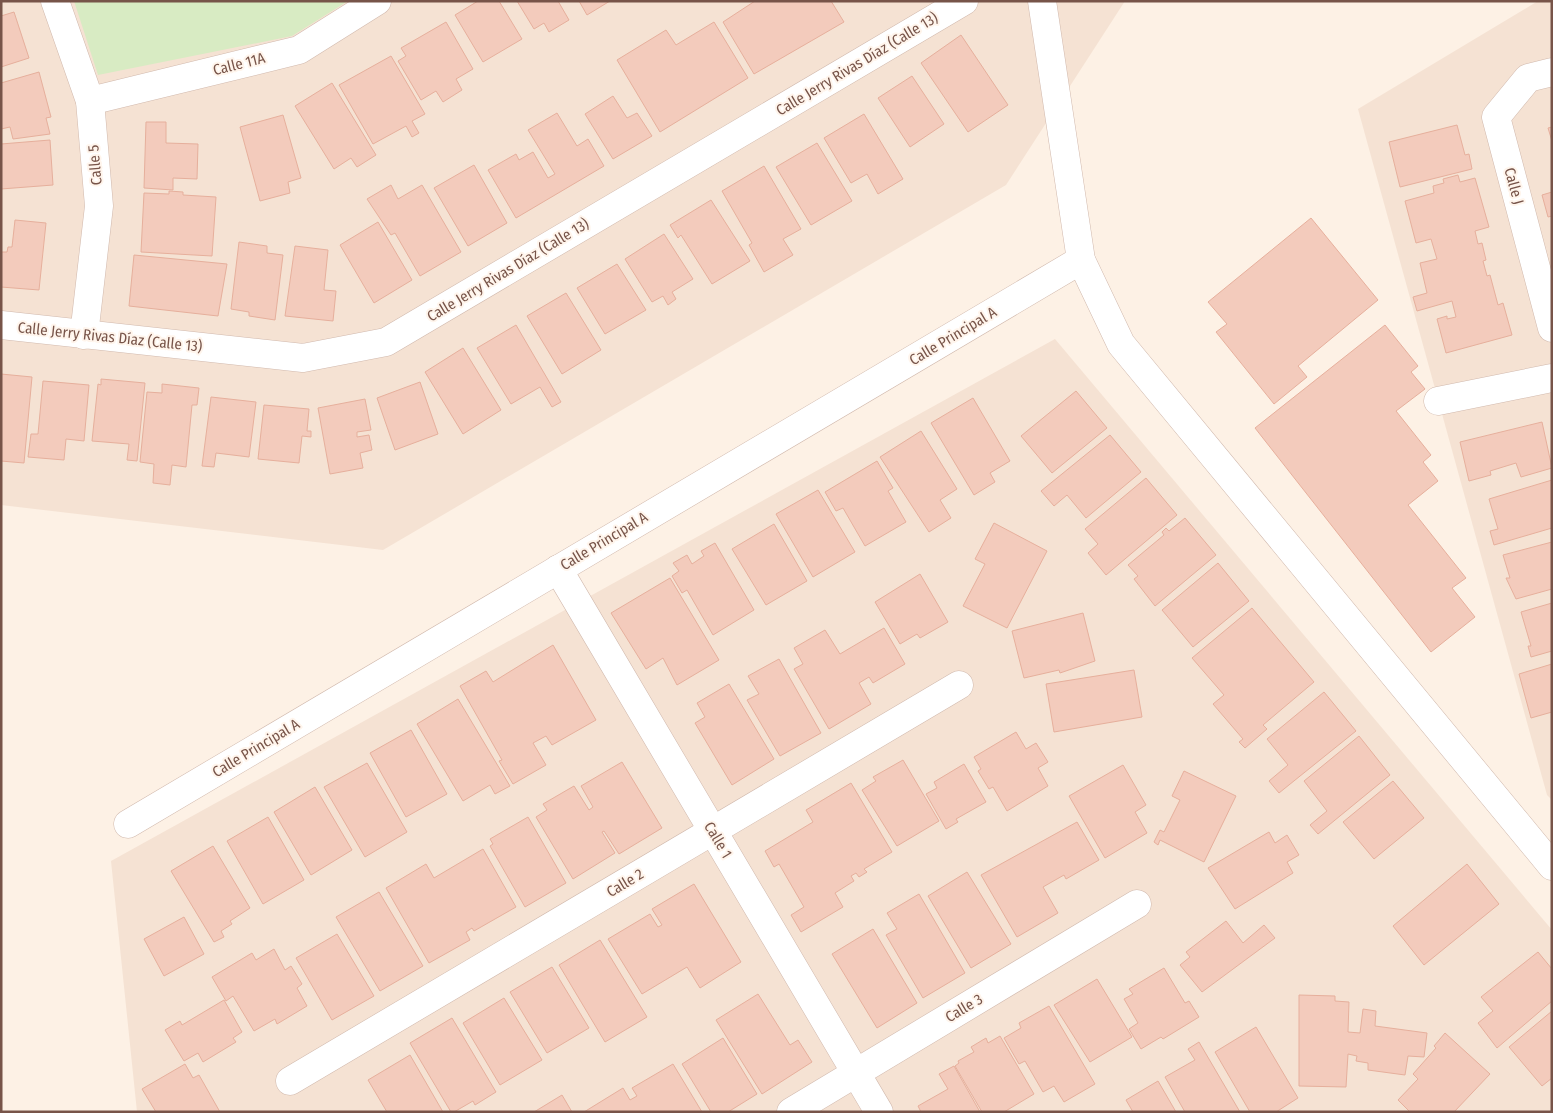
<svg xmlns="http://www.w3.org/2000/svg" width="1553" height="1113" viewBox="0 0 1553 1113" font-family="'Fira Sans Condensed',sans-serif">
<rect width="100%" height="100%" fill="#fdf1e5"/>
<g fill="#f5e2d3">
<polygon points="1,1 1125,1 1006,185 383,550 1,505"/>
<polygon points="1538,1 1552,1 1552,800 1547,795 1358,109"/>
<polygon points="1055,339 1552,930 1552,1112 137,1112 111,861"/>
</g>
<polygon fill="#d8ebc3" points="74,1 348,1 292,36 98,75"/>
<g fill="#f3cbbc" stroke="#e6af9c">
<polygon points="478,1 499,1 522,39 483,62 455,15"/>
<polygon points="517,1 558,1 569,20 549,32 544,23 534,29"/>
<polygon points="579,1 610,1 587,15"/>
<polygon points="755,1 831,1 844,22 754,74 723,22"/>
<polygon points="14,12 29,58 1,67 1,16"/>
<polygon points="446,22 473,69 456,79 462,90 443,102 436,91 421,100 398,61 406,56 401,48"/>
<polygon points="714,22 748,78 660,132 617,60 666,30 676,45"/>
<polygon points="961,35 1008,105 968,132 921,63"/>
<polygon points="391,56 425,114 412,121 419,133 412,137 406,126 373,144 339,85"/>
<polygon points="39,72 51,117 46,118 50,134 13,139 10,127 1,129 1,83"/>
<polygon points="912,76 944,124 910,147 878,98"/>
<polygon points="332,83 376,155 357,167 351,158 334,169 295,106"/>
<polygon points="613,96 627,118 637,113 652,136 613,159 585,114"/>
<polygon points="557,113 577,146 588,139 604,166 516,218 488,170 516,154 519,160 533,152 548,178 555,174 528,130"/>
<polygon points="864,114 903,179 878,194 867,174 851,183 824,138"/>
<polygon points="283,115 301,178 288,182 290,193 260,201 240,127"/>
<polygon points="146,122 166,122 166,143 198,144 197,179 173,178 173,190 144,188"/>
<polygon points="1457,125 1465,155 1469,154 1472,169 1400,187 1389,142"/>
<polygon points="1552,127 1552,141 1548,128"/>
<polygon points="50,140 53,185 1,189 1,144"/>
<polygon points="817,143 852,201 811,225 776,167"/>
<polygon points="474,165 507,223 468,246 434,188"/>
<polygon points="764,166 801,229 783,239 793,255 764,272 749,245 752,243 722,191"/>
<polygon points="1458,175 1460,182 1475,178 1489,227 1475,231 1478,244 1482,243 1486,260 1483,261 1487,276 1490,275 1498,305 1503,303 1512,335 1446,353 1437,319 1447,316 1447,319 1456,317 1452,301 1417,311 1413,297 1427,293 1420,263 1437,259 1431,239 1416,243 1405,201 1434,193 1433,186 1444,183 1443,179"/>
<polygon points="391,185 398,199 422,185 461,252 420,276 395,233 391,235 367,199"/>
<polygon points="169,191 183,192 183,195 216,197 212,256 141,252 144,193 169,194"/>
<polygon points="1552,192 1552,216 1548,217 1542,195"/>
<polygon points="711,200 750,261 712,284 681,235 678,238 670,225"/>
<polygon points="1311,218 1378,300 1298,366 1307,377 1274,404 1216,332 1227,324 1208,302"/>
<polygon points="15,220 46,223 39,290 1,287 1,252 7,252 8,247 12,247"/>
<polygon points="378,222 412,280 374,303 340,245"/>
<polygon points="664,234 693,279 672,292 676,299 668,305 663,296 652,302 625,259"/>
<polygon points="239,242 267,246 267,253 283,255 275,320 249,316 249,312 231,309"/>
<polygon points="295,246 328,250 324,290 336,291 333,321 285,316"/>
<polygon points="134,255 227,264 218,316 129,306"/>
<polygon points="617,264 646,310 605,334 577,288"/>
<polygon points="566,293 601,350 562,374 527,316"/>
<polygon points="516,325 561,402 552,407 540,387 511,404 477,348"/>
<polygon points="1385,325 1418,366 1411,372 1425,389 1396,411 1431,455 1423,462 1438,481 1408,505 1466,578 1452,588 1475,617 1431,652 1255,428"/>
<polygon points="463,348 501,410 463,434 425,372"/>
<polygon points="1,374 32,377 24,463 1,461"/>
<polygon points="101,379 145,383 137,461 127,460 129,444 92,441 98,384 101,385"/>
<polygon points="43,381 89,385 84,441 66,439 64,460 28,457 31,434 38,434"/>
<polygon points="420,382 438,434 395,450 377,398"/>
<polygon points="162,384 199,388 197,405 192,405 186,467 172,465 170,485 153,483 154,464 140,462 147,392 162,393"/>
<polygon points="1076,391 1107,428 1052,473 1021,436"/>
<polygon points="211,397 256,402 249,457 216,453 214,467 202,466"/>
<polygon points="973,398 1010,461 990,473 995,482 974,495 931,423"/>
<polygon points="365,399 371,430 357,432 357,437 369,435 372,450 360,453 363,468 330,474 318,408"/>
<polygon points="264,405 309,409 307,431 311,431 311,437 302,436 299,463 258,459"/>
<polygon points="1542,422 1552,468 1521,477 1516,463 1490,471 1491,475 1469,481 1460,442"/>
<polygon points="921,431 957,489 940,500 951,518 929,532 880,457"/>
<polygon points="1110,435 1141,472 1086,518 1067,495 1054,506 1041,491"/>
<polygon points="877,461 893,488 888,491 906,522 865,546 843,508 836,511 825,492"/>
<polygon points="1146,478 1177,515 1106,575 1088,553 1098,544 1085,529"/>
<polygon points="1552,480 1552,528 1494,545 1490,531 1498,529 1489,499"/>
<polygon points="818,490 855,552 813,577 776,514"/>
<polygon points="1185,518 1216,555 1155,606 1134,579 1138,576 1128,565 1164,535 1162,532 1166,528 1169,531"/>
<polygon points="994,523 1047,551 1007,628 963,606 985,564 975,559"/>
<polygon points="774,524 807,581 766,605 732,549"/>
<polygon points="1552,542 1552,589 1516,599 1506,578 1510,578 1503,555"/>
<polygon points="715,543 754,610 713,635 687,590 682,593 672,576 679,571 673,563 687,555 692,564 704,556 701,551"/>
<polygon points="1218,563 1249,601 1193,647 1162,610"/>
<polygon points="920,574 948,622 920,638 917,634 900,644 875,602"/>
<polygon points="670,578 719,660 677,685 663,658 646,669 611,613"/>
<polygon points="1552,603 1552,651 1531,657 1528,646 1531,646 1521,612"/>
<polygon points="1252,608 1314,682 1263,725 1267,729 1245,748 1239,742 1243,739 1213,704 1224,695 1192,658"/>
<polygon points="1083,613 1095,661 1060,673 1059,670 1024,678 1012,631"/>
<polygon points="884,628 905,664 873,683 869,677 859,683 871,704 829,729 794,669 803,664 794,648 825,630 840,654"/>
<polygon points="553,645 596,720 552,745 546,736 533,743 546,765 513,784 499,761 502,760 460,686 486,671 493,682"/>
<polygon points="779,659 821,733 780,756 747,700 759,694 748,676"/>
<polygon points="1552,664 1552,712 1531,718 1519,674"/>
<polygon points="1134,670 1142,717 1054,732 1046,684"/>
<polygon points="729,684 774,759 732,785 695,723 705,717 697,703"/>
<polygon points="1324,692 1356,731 1279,793 1269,781 1288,765 1267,739"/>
<polygon points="458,699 510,786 495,794 490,785 463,801 417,724"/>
<polygon points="411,730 447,794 406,817 370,753"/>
<polygon points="1016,732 1026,749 1036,743 1048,762 1038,768 1048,786 1007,811 993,787 989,789 978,771 981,769 974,757"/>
<polygon points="1359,736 1390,775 1318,834 1310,825 1327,811 1304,781"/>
<polygon points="903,760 939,821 897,846 862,790 876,781 873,777"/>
<polygon points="622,762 662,828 619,854 604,831 602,832 615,853 573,879 536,817 547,810 543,804 574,786 589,810 593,807 581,786"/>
<polygon points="367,763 407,832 365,857 324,787"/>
<polygon points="964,764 986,802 956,819 958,822 946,829 926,794 937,788 934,782"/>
<polygon points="1123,765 1146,805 1135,812 1147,833 1105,858 1069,796"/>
<polygon points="1184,771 1236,796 1204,862 1160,840 1158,845 1154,842 1160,830 1164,832 1180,800 1172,796"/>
<polygon points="1393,781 1424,818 1374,859 1343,822"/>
<polygon points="851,783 892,852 864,869 867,872 859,877 856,873 851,876 854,881 835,893 843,907 801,932 791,915 804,907 779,864 774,867 765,851 813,822 806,810"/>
<polygon points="315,787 352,850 311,875 274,812"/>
<polygon points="268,817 304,880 263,904 227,841"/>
<polygon points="528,817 566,883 525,907 490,846 493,844 490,839"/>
<polygon points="1077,822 1099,860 1066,879 1064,875 1043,887 1058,913 1017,937 981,875"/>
<polygon points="1269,832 1275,843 1287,835 1299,855 1287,862 1293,873 1235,909 1208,868"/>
<polygon points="213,846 250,908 230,921 232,924 221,931 224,937 214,942 171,871"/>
<polygon points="483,849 516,907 474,931 472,928 466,932 470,940 429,963 386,888 426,864 434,878"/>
<polygon points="1467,864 1499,904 1424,965 1393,926"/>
<polygon points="967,872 1011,944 971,968 928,896"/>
<polygon points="694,884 741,962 700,988 687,967 642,994 608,939 650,914 658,927 662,925 652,909"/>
<polygon points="379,892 423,966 380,991 336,917"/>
<polygon points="919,894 965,973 923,998 886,935 897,929 887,913"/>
<polygon points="184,917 204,954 164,976 144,939"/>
<polygon points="1226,921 1243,943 1264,925 1275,938 1202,992 1180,965 1190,957 1186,952"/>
<polygon points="873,929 917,1003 877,1028 832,954"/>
<polygon points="337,934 374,996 332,1020 296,958"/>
<polygon points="600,940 647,1017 605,1042 559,965"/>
<polygon points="274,949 285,970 291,966 302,984 297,988 307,1006 277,1024 275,1019 254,1031 233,996 226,1001 212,977 252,953 256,960"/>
<polygon points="1538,952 1552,969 1552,1001 1497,1048 1478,1023 1493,1011 1481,997"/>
<polygon points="552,967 589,1028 547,1053 510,992"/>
<polygon points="1164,968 1185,1003 1189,1001 1199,1017 1163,1039 1161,1037 1141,1049 1129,1029 1138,1023 1124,999 1133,994 1129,989"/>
<polygon points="1097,979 1132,1037 1090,1062 1054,1005"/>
<polygon points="758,994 790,1045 798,1040 812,1062 762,1094 716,1020"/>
<polygon points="1299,995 1335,996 1335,1001 1349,1002 1348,1032 1360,1033 1363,1009 1376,1011 1375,1026 1427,1033 1424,1057 1408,1056 1405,1075 1368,1070 1368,1063 1356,1061 1357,1056 1348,1054 1346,1087 1299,1086"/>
<polygon points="504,998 542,1060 500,1085 463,1023"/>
<polygon points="224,1000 242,1032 233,1038 236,1042 203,1062 198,1053 184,1061 165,1030 180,1021 182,1025"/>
<polygon points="1049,1006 1095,1084 1064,1102 1054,1086 1043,1092 1025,1061 1019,1064 1004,1038 1021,1028 1019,1023"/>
<polygon points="1552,1011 1552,1078 1542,1086 1509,1047"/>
<polygon points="452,1018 496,1092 475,1105 473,1101 454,1112 451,1112 410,1043"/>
<polygon points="1256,1027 1298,1098 1276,1112 1250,1112 1215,1052"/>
<polygon points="1445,1033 1490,1074 1454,1112 1410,1112 1398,1100 1418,1079 1413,1074 1436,1048 1434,1046"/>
<polygon points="1000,1036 1034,1094 1004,1112 982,1112 955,1066 959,1063 958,1061 974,1052 971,1047 986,1038 988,1043"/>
<polygon points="723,1038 757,1094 728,1112 711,1112 682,1064"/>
<polygon points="1199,1042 1240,1112 1185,1112 1165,1077 1195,1060 1188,1049"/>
<polygon points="410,1055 443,1112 387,1112 368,1080"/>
<polygon points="185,1064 193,1078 199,1075 220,1112 156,1112 142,1089"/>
<polygon points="673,1064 702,1112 584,1112 623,1088 630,1100 637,1096 632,1088"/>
<polygon points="954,1066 980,1112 921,1112 918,1106 948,1089 939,1074"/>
<polygon points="1158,1081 1176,1112 1133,1112 1126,1100"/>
<polygon points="562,1095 572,1112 534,1112"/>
</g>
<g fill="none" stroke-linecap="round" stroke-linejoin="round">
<g stroke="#d1b9ad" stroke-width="29">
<g id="minor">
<polyline points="55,1 90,101 99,206 84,335"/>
<polyline points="1042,1 1081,260 1121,344 1552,866"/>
<polyline points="1552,72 1528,78 1496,117 1552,328"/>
<polyline points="90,101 299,50 377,1"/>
<polyline points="1,325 303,358 386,342 964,1"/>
<polyline points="1438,401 1552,378"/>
<polyline points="558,569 879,1112"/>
<polyline points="128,824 1081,260"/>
<polyline points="290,1081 959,685"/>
<polyline points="791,1112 1137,904"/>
</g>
</g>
<use href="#minor" stroke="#fff" stroke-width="28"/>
</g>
<g text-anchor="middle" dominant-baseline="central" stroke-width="4" stroke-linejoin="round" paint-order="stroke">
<g font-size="15" fill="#775449" stroke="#fff5ec">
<text transform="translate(239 64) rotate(-14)">Calle 11A</text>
<text transform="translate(857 64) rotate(-31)">Calle Jerry Rivas Díaz (Calle 13)</text>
<text transform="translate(95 165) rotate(-95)">Calle 5</text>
<text transform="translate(1514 186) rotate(75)">Calle J</text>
<text transform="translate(508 270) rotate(-31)">Calle Jerry Rivas Díaz (Calle 13)</text>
<text transform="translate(953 336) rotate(-31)">Calle Principal A</text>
<text transform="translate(110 337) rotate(6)">Calle Jerry Rivas Díaz (Calle 13)</text>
<text transform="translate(604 541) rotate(-31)">Calle Principal A</text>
<text transform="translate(256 748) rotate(-31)">Calle Principal A</text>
<text transform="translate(718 840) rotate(59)">Calle 1</text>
<text transform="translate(625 883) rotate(-31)">Calle 2</text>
<text transform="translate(964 1008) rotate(-31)">Calle 3</text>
</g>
</g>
<rect width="1553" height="1113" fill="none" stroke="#775449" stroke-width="5"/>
</svg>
